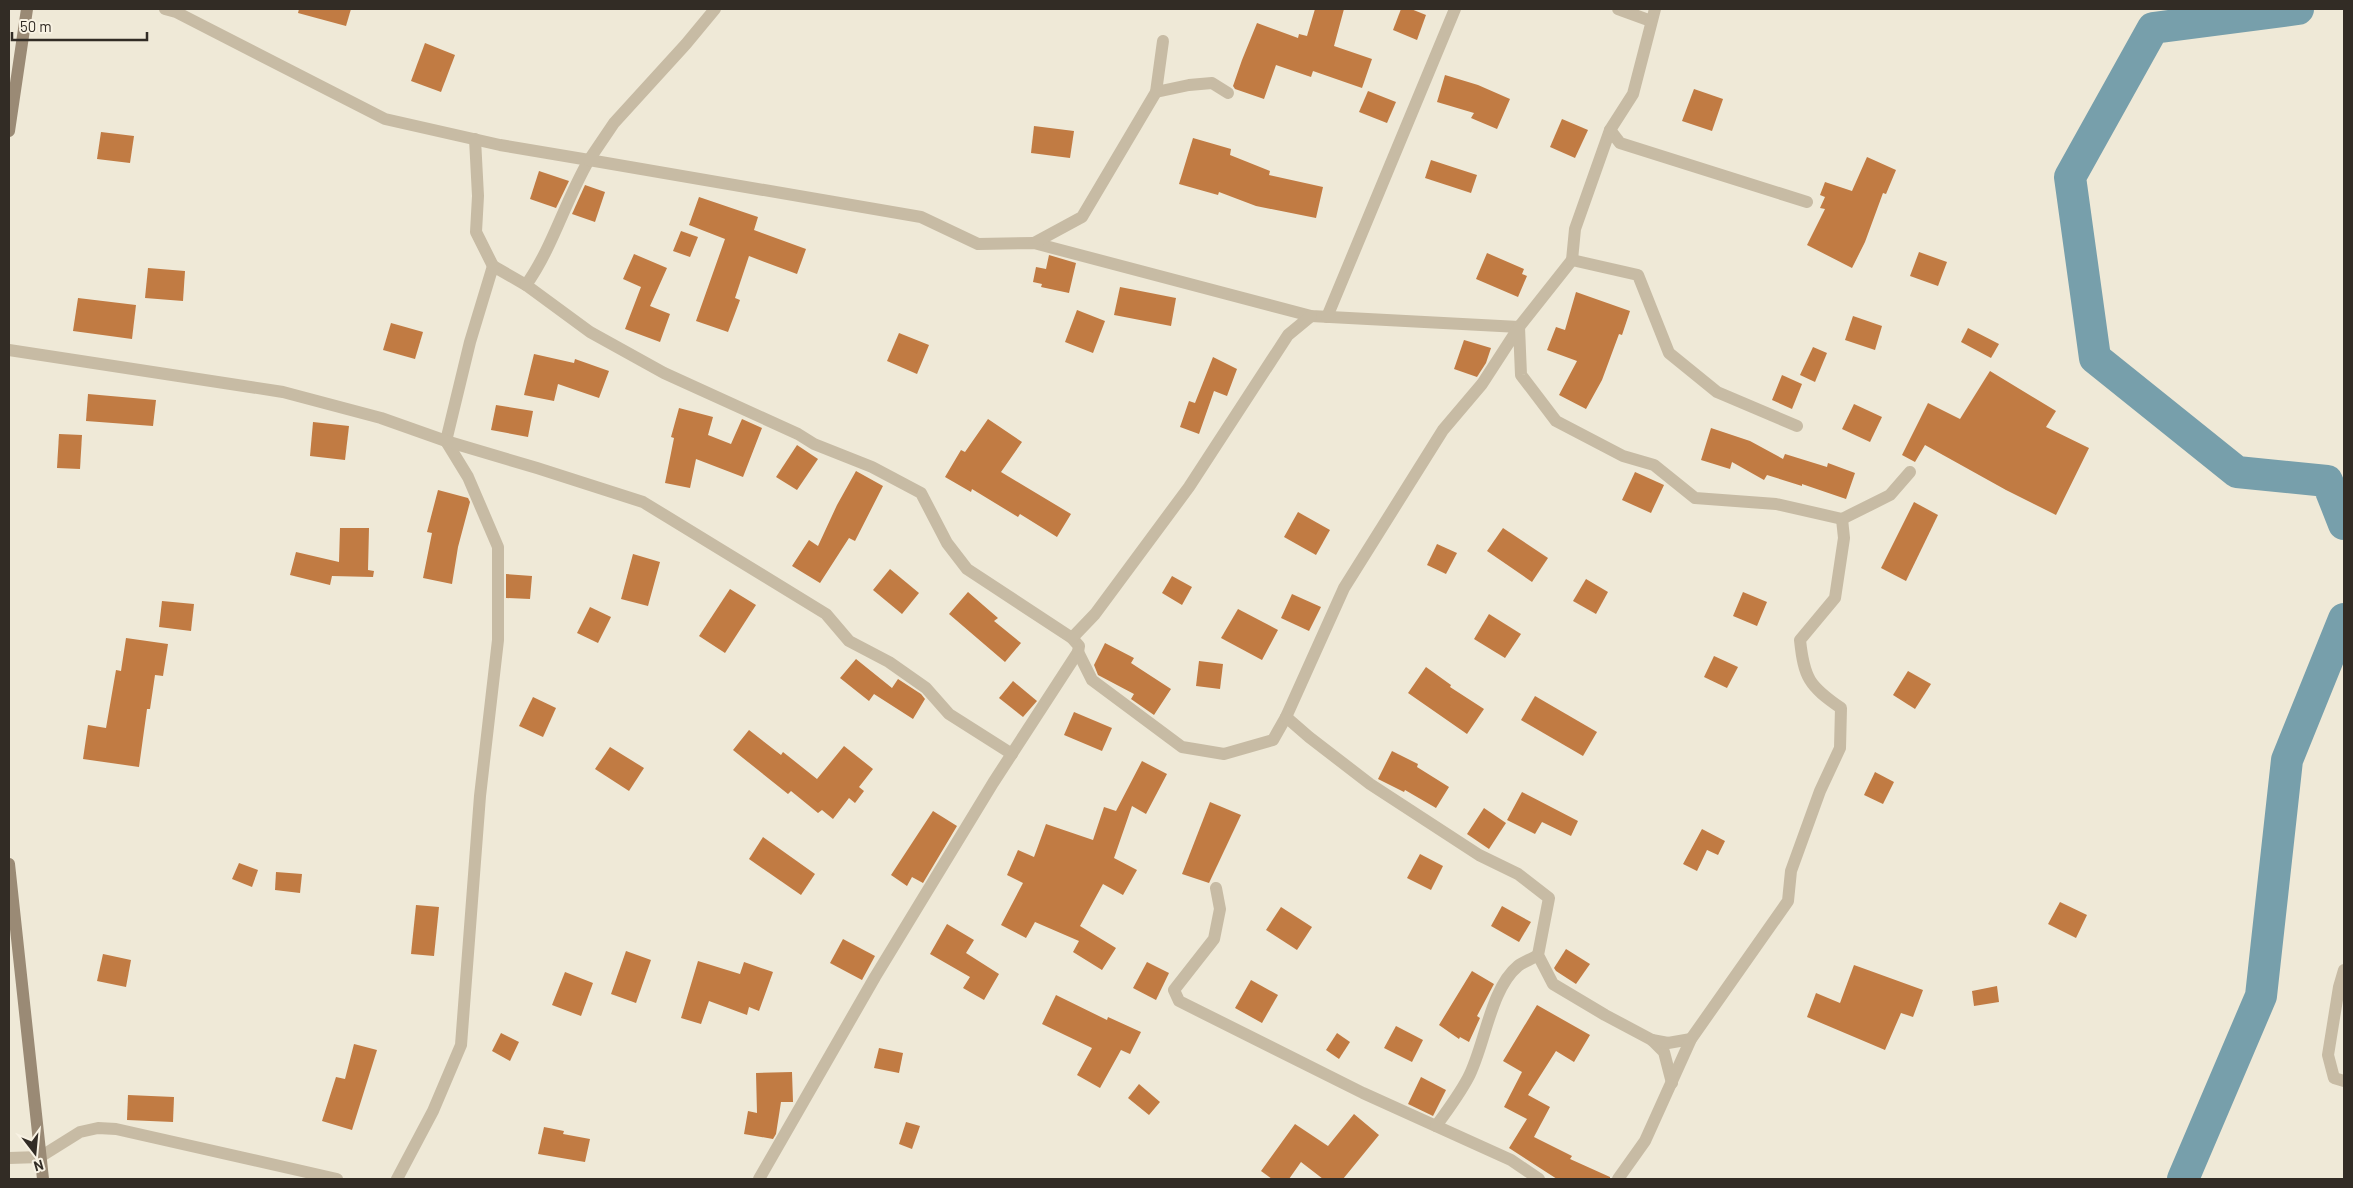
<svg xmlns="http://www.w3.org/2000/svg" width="2353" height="1188" viewBox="0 0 2353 1188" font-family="Barlow,sans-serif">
<rect width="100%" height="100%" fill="#efe9d7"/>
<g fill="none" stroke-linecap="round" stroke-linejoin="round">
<g stroke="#779fab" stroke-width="32">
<polyline points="2298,9 2153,28 2070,177 2095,358 2237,472 2327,481 2344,524"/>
<polyline points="2183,1179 2261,996 2287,760 2344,619"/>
</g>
</g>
<g fill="#c17b43">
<polygon points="299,9 351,9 346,26 298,13"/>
<polygon points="1315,9 1344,9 1334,46 1372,59 1362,88 1313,71 1311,77 1276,65 1264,99 1235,89 1233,86 1242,60 1257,23 1298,38 1299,34 1307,36"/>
<polygon points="1401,9 1411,9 1426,15 1417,40 1393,30"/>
<polygon points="425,43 455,55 441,92 411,81"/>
<polygon points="1445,75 1478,85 1510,99 1497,129 1471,118 1474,113 1437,102"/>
<polygon points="1694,89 1723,99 1712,131 1682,121"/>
<polygon points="1368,91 1396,102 1387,123 1359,112"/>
<polygon points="1562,119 1588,130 1575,158 1550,147"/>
<polygon points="1034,126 1074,131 1070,158 1031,153"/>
<polygon points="101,132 134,136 130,163 97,159"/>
<polygon points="1193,138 1231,149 1230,155 1270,171 1269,175 1323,187 1316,218 1256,206 1219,192 1218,195 1179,184"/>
<polygon points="1867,157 1896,170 1886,194 1883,193 1865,242 1852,268 1807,245 1825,209 1820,208 1825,197 1820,195 1825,182 1852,191"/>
<polygon points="1431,160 1477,175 1471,193 1425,178"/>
<polygon points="539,171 569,181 556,208 530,199"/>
<polygon points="585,185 605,192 595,222 572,214"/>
<polygon points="699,197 758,217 754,230 806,249 797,274 749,256 735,298 740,300 728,332 696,321 725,239 689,225"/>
<polygon points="681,231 698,237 690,257 673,251"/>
<polygon points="1919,252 1947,262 1938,286 1910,276"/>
<polygon points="1487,253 1524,269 1522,274 1527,276 1518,297 1476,279"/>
<polygon points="634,254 667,268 650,306 670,314 660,342 625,329 641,287 623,279"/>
<polygon points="1049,255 1076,263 1069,293 1041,287 1042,284 1033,282 1036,267 1046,269"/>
<polygon points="148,268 185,271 183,301 145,298"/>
<polygon points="1120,287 1176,298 1171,326 1114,315"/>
<polygon points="1576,292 1630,311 1622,335 1619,334 1602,380 1586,409 1559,395 1577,361 1547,350 1556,327 1565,330"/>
<polygon points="78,298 136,305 132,339 73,331"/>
<polygon points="1077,310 1105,321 1093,353 1065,342"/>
<polygon points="1853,316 1882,326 1875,350 1845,340"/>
<polygon points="391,323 423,332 415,359 383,350"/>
<polygon points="1968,328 1999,344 1991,358 1961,342"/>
<polygon points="899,333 929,345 917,374 887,361"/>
<polygon points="1464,340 1491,348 1486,363 1477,377 1454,369"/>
<polygon points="1813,347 1827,353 1815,382 1800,375"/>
<polygon points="534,354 574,363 575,359 609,371 599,398 558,384 554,401 524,395"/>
<polygon points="1213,357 1237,369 1227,396 1214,391 1199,434 1180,427 1189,401 1195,403"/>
<polygon points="1990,371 2056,411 2046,427 2089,448 2056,515 2006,490 1925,445 1915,462 1902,455 1928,403 1960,419"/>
<polygon points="1782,375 1802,384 1792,409 1772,400"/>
<polygon points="88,394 156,400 153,426 86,421"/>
<polygon points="1854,404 1882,417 1870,442 1842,429"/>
<polygon points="496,405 533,411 528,437 491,430"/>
<polygon points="679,408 713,417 708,435 731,444 742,419 762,428 743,477 696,459 690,488 665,483 674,438 671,437"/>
<polygon points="988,419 1022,442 1001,472 1071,514 1057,537 1020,514 1018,517 972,489 971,492 945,477 961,450 965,452"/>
<polygon points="313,422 349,426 345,460 310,456"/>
<polygon points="1711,428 1750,441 1783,459 1785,454 1827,467 1828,463 1855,473 1846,499 1802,484 1802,486 1767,475 1764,480 1732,462 1730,469 1701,460"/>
<polygon points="59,434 82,435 80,469 57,468"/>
<polygon points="797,445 818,459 797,490 776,477"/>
<polygon points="856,471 883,486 855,541 849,538 820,583 792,566 809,540 818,546 837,505"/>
<polygon points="1635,472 1664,485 1651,513 1622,500"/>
<polygon points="438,490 468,498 470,502 458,547 452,584 423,578 432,533 427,532"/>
<polygon points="1914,502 1938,515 1906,581 1881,568"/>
<polygon points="1298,512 1330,530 1316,555 1284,537"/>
<polygon points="340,528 369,528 368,570 374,571 373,577 332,576 330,585 290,575 296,552 339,562"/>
<polygon points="1503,528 1548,558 1532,582 1487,551"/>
<polygon points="1437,544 1457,553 1446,574 1427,565"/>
<polygon points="633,554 660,562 648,606 621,599"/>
<polygon points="890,569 919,593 902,614 873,590"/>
<polygon points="506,574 532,576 530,599 506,598"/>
<polygon points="1172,576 1192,587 1182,605 1162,593"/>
<polygon points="1586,579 1608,592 1596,614 1573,601"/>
<polygon points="730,589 756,605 725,653 699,636"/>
<polygon points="968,592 998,618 994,621 1021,643 1005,662 949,614"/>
<polygon points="1743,592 1767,602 1757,626 1733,616"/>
<polygon points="1292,594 1321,607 1309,631 1281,618"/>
<polygon points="162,601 194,604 191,631 159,627"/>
<polygon points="590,607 611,617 598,643 577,633"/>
<polygon points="1238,609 1278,630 1262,660 1221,638"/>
<polygon points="1489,614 1521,634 1505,658 1474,639"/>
<polygon points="126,638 168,644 163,676 155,675 150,709 147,709 139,767 83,759 88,725 106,728 116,670 121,671"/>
<polygon points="1105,643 1134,658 1131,663 1171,689 1154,715 1131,699 1134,694 1098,675 1094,665"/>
<polygon points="1714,656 1738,667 1727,688 1704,677"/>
<polygon points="856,659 892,688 898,679 921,694 925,699 913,719 874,694 869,701 840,678"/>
<polygon points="1199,661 1223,664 1220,689 1196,686"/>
<polygon points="1426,667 1451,685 1450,687 1484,709 1467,734 1408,693"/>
<polygon points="1908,671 1931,684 1915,709 1893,695"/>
<polygon points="1013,681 1037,701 1023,717 999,698"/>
<polygon points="1535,696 1597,732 1583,756 1521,720"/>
<polygon points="533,697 556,708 543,737 519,726"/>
<polygon points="1074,712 1112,728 1102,751 1064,735"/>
<polygon points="749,730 781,755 783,752 817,779 844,746 873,769 859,787 864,791 855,803 849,798 833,819 822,810 818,813 791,791 788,794 733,750"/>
<polygon points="610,747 644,768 629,791 595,769"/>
<polygon points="1392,751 1418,764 1417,767 1449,787 1436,808 1405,790 1404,792 1378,779"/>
<polygon points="1142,761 1167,774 1146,814 1132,806 1114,858 1137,870 1123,895 1103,884 1080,926 1116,948 1102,970 1073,952 1079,941 1035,922 1026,938 1001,925 1023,883 1007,875 1018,850 1034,857 1046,824 1093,840 1104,807 1116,811"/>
<polygon points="1875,772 1894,782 1883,804 1864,795"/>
<polygon points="1522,792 1578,821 1571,836 1542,822 1535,834 1507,820"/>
<polygon points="1210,802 1241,815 1209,883 1182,874"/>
<polygon points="1484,808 1506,823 1489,849 1467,834"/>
<polygon points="933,811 957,826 923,883 912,877 907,886 891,875"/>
<polygon points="1702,829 1725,841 1718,855 1707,850 1697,871 1683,864"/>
<polygon points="763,837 815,874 801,895 749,859"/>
<polygon points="1420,854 1443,866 1431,890 1407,878"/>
<polygon points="239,863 258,870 252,887 232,879"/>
<polygon points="276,872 302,874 300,893 275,890"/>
<polygon points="2060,902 2087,915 2076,938 2048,924"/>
<polygon points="416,905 439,907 434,956 411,954"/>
<polygon points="1502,906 1531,922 1519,942 1491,926"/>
<polygon points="1281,907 1312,927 1297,950 1266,930"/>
<polygon points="947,924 974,940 966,953 999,974 984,1000 963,988 970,977 930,954"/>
<polygon points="843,939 875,956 862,980 830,963"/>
<polygon points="1566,949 1590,964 1576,984 1556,971 1554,968"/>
<polygon points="626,951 651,960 636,1003 611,994"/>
<polygon points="103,954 131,960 126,987 97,981"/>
<polygon points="698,961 740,974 744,962 773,972 759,1011 749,1007 747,1015 709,1001 701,1024 681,1018"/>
<polygon points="1147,962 1169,973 1156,1000 1133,988"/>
<polygon points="1854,965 1923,990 1913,1017 1901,1013 1885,1050 1807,1017 1816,993 1840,1003"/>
<polygon points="1472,971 1494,984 1477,1016 1480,1018 1469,1042 1460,1037 1459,1039 1439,1025"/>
<polygon points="565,972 593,983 581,1016 552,1005"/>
<polygon points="1251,980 1278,995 1262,1023 1235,1008"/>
<polygon points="1997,986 1999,1002 1974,1006 1972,991"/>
<polygon points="1056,995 1107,1020 1108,1017 1141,1032 1130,1054 1121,1050 1100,1088 1077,1075 1092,1048 1042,1024"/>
<polygon points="1537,1005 1590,1035 1574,1062 1556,1051 1528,1095 1550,1107 1534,1137 1572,1156 1570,1159 1610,1177 1610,1179 1557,1179 1509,1148 1527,1119 1504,1107 1522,1072 1503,1061"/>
<polygon points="1396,1026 1423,1040 1412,1062 1384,1048"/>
<polygon points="501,1033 519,1042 510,1061 492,1051"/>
<polygon points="1337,1033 1350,1042 1339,1059 1326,1050"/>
<polygon points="354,1044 377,1050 352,1130 322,1121 336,1077 345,1079"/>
<polygon points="879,1048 903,1053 899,1073 874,1068"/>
<polygon points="792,1072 793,1102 781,1102 776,1134 773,1139 744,1134 748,1111 757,1113 756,1073"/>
<polygon points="1421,1077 1446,1090 1433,1116 1408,1104"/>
<polygon points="1139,1084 1160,1102 1149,1115 1128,1098"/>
<polygon points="128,1095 174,1097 173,1122 127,1120"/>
<polygon points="1354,1114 1379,1135 1343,1179 1323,1179 1301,1162 1289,1179 1272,1179 1261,1171 1295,1124 1328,1146"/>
<polygon points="906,1122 920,1126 912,1149 899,1144"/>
<polygon points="544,1127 564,1131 563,1134 590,1139 585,1162 538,1154"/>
</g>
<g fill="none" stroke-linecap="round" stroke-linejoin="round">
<g stroke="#c7bba4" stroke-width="12">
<path d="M 165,9 L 176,12 L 385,119 L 500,145 L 589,160 C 565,201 553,247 526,285 L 493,266 L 470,342 L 446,441 L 468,477 L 498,547 L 498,640 L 480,796 L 461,1045 L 433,1111 L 397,1179"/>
<polyline points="715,9 686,44 614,123 589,160 921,217 978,244 1034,243 1311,316 1519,327 1572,260 1638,275 1669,353 1717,392 1797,426"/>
<polyline points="1618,9 1651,21"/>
<polyline points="1156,92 1189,85 1212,83 1228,93"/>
<polyline points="1610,130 1620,143 1807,202"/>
<polyline points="475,139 478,196 476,232 493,266"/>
<polyline points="1034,243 1082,217 1156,92 1163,41"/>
<polyline points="1572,260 1575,229 1610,130 1633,94 1655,9"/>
<polyline points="526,285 590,332 664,373 798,434 814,444 872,467 921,493 947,543 967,569 1072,638 1079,646 1078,652 993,783 875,977 759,1179"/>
<polyline points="1327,317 1455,9"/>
<polyline points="9,350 283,392 381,418 446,441 537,468 643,502 826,614 849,641 889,662 926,688 949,714 1012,754"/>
<polyline points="1072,638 1095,614 1189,487 1288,335 1311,316"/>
<polyline points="1078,652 1092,680 1182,747 1224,754 1273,740 1286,717 1344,588 1443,430 1482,384 1519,327 1521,375 1556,421 1623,456 1654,465 1695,498 1776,504 1842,519 1890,495 1910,472"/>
<polyline points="1286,717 1309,737 1370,784 1479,855 1518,874 1549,898 1538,955 1553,984 1605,1015 1652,1040 1664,1052 1672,1083"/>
<polyline points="1216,888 1220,909 1214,939 1174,990 1179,1001 1363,1093 1511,1160 1539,1179"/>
<polyline points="2344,970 2339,987 2328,1055 2334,1078 2344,1081"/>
<polyline points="1652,1040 1668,1043 1691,1039"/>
<path d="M 1436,1126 C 1447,1111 1459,1095 1468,1078 C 1485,1046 1490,989 1518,966 C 1523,962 1532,959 1538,955"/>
<polyline points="9,1158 40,1157 80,1132 98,1128 116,1129 337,1179"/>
<path d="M 1618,1179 L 1645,1141 L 1691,1039 L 1788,901 L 1791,871 L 1820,791 L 1840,748 L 1841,708 C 1809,686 1804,678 1800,640 L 1835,598 L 1844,538 L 1842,519"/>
</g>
<g stroke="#9a8a75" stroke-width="12">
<polyline points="9,131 27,9"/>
<polyline points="9,864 43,1179"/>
</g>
</g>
<rect width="2353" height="1188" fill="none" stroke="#322c25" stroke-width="20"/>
<g transform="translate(35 1153) rotate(164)" stroke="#f8f2e3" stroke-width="4" paint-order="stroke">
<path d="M0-4L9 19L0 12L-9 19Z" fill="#322c25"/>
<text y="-8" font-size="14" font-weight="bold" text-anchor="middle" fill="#322c25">N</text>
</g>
<path d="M12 32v8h135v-8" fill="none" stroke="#322c25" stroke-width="2.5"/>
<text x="20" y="32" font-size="15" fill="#322c25" stroke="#f8f2e3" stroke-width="4" paint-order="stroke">50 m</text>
</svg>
